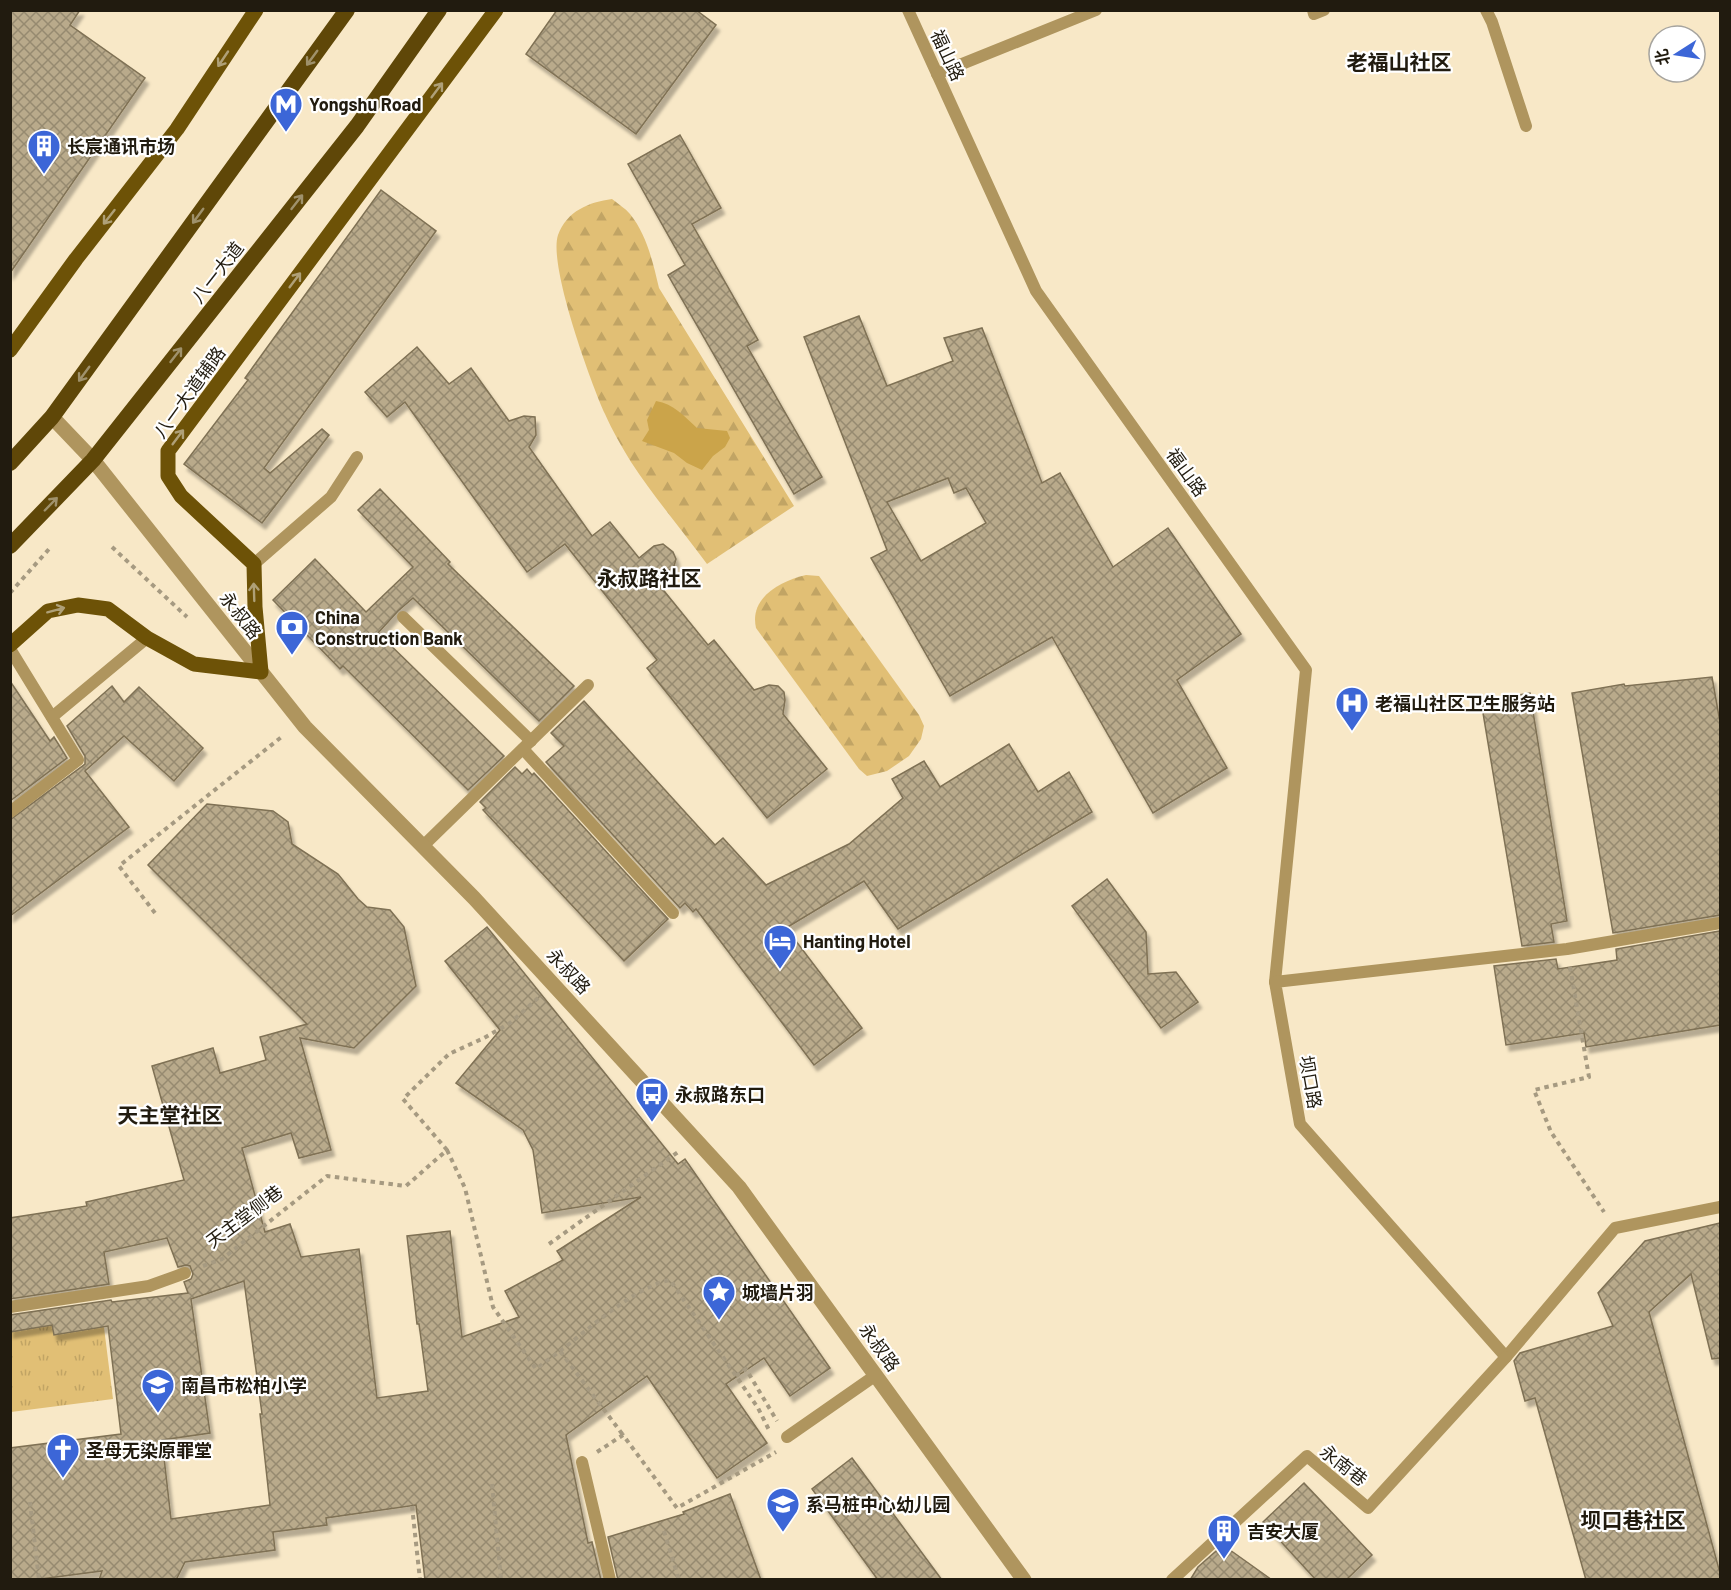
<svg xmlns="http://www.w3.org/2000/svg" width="1731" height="1590" viewBox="0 0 1731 1590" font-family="Barlow,'Noto Sans SC',sans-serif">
<defs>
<pattern id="forest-firs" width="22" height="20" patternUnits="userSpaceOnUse" patternTransform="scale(1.5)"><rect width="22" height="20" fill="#e1bf75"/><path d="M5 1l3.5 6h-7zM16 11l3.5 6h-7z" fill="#c1a464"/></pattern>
<pattern id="park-tufts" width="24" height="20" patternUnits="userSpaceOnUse" patternTransform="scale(1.5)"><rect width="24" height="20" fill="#e1bf75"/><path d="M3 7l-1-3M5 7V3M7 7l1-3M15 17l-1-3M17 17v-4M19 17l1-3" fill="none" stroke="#c1a464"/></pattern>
<pattern id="building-cross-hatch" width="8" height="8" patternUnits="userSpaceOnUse" patternTransform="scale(1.5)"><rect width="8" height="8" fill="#b9aa8b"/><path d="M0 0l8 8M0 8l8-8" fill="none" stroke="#968a70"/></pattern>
<filter id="shadow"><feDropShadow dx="3.5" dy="6" stdDeviation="1.5" flood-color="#0004"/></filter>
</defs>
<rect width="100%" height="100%" fill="#f8e8c7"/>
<g fill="url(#forest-firs)">
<path d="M 612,199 C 618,204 625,208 630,214 C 647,235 653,263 659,288 L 794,506 L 707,564 C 682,530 654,497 631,462 C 622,447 612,430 605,414 C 591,383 548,265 558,235 C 567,211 589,202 612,199 Z"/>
<path d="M 806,575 L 819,576 L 919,715 L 924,726 L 921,739 L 909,756 L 887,771 L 867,776 L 859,769 L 756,628 C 749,597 781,581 806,575 Z"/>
</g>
<polygon fill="url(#park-tufts)" points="101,1304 113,1399 11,1412 11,1319"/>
<path fill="#cba44a" d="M 656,401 C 674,404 684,416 697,428 L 727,431 L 730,438 L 725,447 L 713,456 L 702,470 L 687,463 L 674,453 L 642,441 L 649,430 L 647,420 Z"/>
<g fill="url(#building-cross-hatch)" stroke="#7f7154" stroke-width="1.5" fill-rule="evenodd" filter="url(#shadow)">
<polygon points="10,10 80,10 70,25 145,78 10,273"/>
<polygon points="557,10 696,10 716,25 636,134 526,54"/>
<polygon points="680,135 721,208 692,224 758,340 747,346 822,477 794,494 668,275 685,265 628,164"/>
<polygon points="381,190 436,231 264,468 270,473 322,429 329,435 262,523 184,464 248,380 245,378"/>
<path d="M 859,316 L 887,386 L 953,361 L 944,338 L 982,328 L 1042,483 L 1060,473 L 1113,567 L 1168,528 L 1241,634 L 1177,680 L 1227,768 L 1153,813 L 1052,637 L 950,696 L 871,558 L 887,550 L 804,337 ZM 948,478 L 954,493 L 966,488 L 986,523 L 921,561 L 887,502 Z"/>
<polygon points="417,347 449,384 471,368 509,421 524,416 535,417 536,435 529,447 592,536 610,522 639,558 654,546 663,544 673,552 676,559 674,566 656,581 708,645 714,640 754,690 769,685 778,686 784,692 785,700 783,714 827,769 767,818 647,668 657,660 565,544 527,572 405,402 387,417 365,392"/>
<polygon points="380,489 450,562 448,564 574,686 539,721 413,598 398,611 378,633 504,756 468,790 343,666 340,669 273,600 315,559 366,612 413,567 358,510"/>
<polygon points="1712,677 1720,722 1720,915 1613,933 1572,693 1624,684 1625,686"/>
<polygon points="10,681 50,741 54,737 67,758 10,801"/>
<polygon points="112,686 124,702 139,687 203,748 174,781 124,736 85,771 129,827 10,916 10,820 85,764 85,756 67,726"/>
<polygon points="1530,693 1567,921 1551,924 1554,942 1522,946 1481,701"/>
<polygon points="584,701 715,845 723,838 766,885 849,844 903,798 892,779 924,761 940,787 1009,744 1038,792 1069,772 1092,812 898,929 864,881 786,928 862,1028 814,1065 696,909 693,912 685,903 680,908 546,762 564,746 551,733"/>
<polygon points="515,767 522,774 527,769 532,775 534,773 668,919 624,961 483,810 486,808 480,802"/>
<path d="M 207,804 L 273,811 L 288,822 L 292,844 L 338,874 L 358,899 L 367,907 L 390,910 L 404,927 L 416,986 L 354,1048 L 300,1038 L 331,1150 L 299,1158 L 291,1133 L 242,1148 L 265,1232 L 290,1224 L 301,1257 L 359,1249 L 377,1398 L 428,1391 L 419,1324 L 417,1324 L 407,1236 L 450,1231 L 462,1337 L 519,1317 L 505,1291 L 563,1260 L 557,1251 L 641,1197 L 542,1213 L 533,1150 L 523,1130 L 456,1083 L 500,1030 L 445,961 L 487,927 L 678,1164 L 685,1159 L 830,1368 L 790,1396 L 764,1358 L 726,1384 L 767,1443 L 717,1478 L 647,1376 L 566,1435 L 588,1543 L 592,1542 L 601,1580 L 425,1580 L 416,1505 L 326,1518 L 327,1525 L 273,1532 L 275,1550 L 185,1562 L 176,1580 L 99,1580 L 102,1571 L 33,1580 L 10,1580 L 10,1448 L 121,1434 L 108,1326 L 54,1335 L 52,1325 L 10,1332 L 10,1315 L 111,1300 L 112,1302 L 188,1293 L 184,1282 L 191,1279 L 193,1274 L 190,1266 L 186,1265 L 178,1267 L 167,1238 L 104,1252 L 109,1284 L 10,1299 L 10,1218 L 87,1206 L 86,1202 L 184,1180 L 152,1066 L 213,1048 L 220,1073 L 266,1060 L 260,1037 L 307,1024 L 148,865 ZM 244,1281 L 262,1414 L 260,1414 L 270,1505 L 171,1519 L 162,1440 L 210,1433 L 191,1299 Z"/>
<polygon points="1107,879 1146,932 1148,974 1176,972 1198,1002 1161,1028 1072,906"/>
<polygon points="1720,931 1720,1025 1586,1047 1584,1033 1506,1045 1494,966 1556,959 1558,969 1617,960 1616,949"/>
<polygon points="1720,1223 1720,1358 1712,1359 1691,1274 1649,1312 1720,1573 1720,1580 1586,1580 1535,1398 1525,1401 1514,1361 1520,1353 1613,1326 1598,1293 1645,1241"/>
<polygon points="852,1458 942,1580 878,1580 812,1489"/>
<polygon points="1304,1483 1372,1555 1346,1580 1316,1580 1263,1522"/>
<polygon points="730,1494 761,1580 618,1580 608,1537 684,1514 683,1512"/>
<polygon points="1223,1545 1272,1580 1190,1580 1198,1567"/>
</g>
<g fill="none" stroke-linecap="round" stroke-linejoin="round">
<g stroke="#a69a81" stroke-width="4" stroke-dasharray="4.5 4.5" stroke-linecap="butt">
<polyline points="112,547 187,617"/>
<polyline points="10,593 49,549"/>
<polyline points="155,913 119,866 284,735"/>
<polyline points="1570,967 1589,1077 1534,1090 1551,1132 1604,1212"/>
<polyline points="447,1150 465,1188 493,1307 536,1369 560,1351 623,1435"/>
<polyline points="549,1244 678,1152"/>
<polyline points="203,1266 222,1259 327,1176 406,1186 447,1150 403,1099 449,1054 484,1038 510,1023 538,998"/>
<path d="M 560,1351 C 589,1329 636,1286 670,1280 L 758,1408 L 769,1430"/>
<polyline points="736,1376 746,1369 777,1421"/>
<polyline points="597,1452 623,1435 677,1508 776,1452"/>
<polyline points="492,1484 501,1580"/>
<polyline points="30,1502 39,1580"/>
<polyline points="412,1506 420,1580"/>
<polyline points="664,1531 679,1580"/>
</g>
<g stroke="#af955e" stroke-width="12">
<polyline points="908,10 1036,291 1306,670 1275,982"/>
<polyline points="1313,10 1314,14 1324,10"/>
<polyline points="1486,10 1492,22 1526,126"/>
<polyline points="937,74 1096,10"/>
<polyline points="254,564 331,497 357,457"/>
<polyline points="403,617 531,741"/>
<polyline points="10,649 78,760 10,812"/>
<polyline points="52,717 147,638"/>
<polyline points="523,749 673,913"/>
<polyline points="423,846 588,685"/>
<polyline points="1720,923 1567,949 1275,982 1300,1124 1506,1357 1615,1228 1720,1207"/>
<polyline points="10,1307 149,1286 185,1273"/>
<polyline points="787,1437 876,1375"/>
<polyline points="582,1462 610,1580"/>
<polyline points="1172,1580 1307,1456 1368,1508 1506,1357"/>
</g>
<polyline stroke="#af955e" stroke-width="15" points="52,417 93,460 305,727 474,898 739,1187 1024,1580"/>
<g stroke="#6d5207" stroke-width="15">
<polyline points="10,350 76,259 177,129 256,10"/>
<polyline points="10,645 48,611 78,605 108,609 147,638 194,664 261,672 255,607 254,564 181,496 168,476 168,451 496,10"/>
</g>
<g stroke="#5f4708" stroke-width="16">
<polyline points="10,463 52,417 347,10"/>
<polyline points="10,546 93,460 357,126 439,10"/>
</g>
</g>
<defs><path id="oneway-shaft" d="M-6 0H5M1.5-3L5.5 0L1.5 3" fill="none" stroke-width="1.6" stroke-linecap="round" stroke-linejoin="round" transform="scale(1.5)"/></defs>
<g stroke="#9f916b">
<use href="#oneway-shaft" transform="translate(312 58) rotate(126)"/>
<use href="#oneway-shaft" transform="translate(297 202) rotate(-52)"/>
<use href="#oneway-shaft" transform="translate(198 216) rotate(126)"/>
<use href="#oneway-shaft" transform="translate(176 355) rotate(-52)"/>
<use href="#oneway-shaft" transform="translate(84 374) rotate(126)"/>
<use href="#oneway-shaft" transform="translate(51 504) rotate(-46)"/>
</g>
<g stroke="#afa077">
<use href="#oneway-shaft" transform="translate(223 59) rotate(124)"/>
<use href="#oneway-shaft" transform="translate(437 90) rotate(-53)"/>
<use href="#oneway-shaft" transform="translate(109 217) rotate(128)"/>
<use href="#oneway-shaft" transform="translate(295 280) rotate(-53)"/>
<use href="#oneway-shaft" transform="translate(178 437) rotate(-53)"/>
<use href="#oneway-shaft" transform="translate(254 592) rotate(-92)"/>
<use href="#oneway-shaft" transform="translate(56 610) rotate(-15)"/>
</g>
<defs>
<g id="metro-pin" transform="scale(1.725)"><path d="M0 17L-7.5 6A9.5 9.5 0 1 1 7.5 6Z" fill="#3c66d7" stroke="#fff"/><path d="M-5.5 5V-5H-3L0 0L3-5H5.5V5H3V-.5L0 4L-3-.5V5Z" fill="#fff"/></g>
<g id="building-pin" transform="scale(1.725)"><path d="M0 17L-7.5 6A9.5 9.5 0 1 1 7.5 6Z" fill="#3c66d7" stroke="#fff"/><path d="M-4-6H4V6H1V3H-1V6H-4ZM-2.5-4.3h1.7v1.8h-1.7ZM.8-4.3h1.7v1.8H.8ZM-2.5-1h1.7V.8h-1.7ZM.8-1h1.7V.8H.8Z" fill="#fff"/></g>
<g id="bank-pin" transform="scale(1.725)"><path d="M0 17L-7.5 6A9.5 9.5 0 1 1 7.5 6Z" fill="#3c66d7" stroke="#fff"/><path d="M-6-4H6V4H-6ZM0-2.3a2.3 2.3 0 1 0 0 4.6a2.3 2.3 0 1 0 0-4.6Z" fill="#fff"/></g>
<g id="hospital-pin" transform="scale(1.725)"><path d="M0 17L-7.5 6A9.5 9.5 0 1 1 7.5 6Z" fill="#3c66d7" stroke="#fff"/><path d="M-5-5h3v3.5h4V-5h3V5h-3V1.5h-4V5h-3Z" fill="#fff"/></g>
<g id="hotel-pin" transform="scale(1.725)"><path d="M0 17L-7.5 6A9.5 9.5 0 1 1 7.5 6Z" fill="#3c66d7" stroke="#fff"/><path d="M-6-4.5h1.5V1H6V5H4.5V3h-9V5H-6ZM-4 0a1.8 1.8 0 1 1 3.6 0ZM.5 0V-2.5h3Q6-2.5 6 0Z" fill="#fff"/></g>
<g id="bus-pin" transform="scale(1.725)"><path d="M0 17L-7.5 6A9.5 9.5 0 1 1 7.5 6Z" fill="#3c66d7" stroke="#fff"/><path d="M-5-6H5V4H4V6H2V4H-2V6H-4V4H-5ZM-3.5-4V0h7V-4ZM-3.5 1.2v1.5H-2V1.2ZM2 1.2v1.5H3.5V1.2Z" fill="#fff"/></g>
<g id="sight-pin" transform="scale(1.725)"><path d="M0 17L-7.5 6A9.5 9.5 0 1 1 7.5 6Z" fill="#3c66d7" stroke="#fff"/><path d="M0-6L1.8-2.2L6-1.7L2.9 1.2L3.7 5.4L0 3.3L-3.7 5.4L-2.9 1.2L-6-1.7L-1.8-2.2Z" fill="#fff"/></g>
<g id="school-pin" transform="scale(1.725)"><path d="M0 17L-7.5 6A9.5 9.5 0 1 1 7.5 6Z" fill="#3c66d7" stroke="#fff"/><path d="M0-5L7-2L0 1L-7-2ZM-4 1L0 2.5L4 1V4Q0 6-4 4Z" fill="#fff"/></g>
<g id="church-pin" transform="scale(1.725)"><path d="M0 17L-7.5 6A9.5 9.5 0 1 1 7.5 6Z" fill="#3c66d7" stroke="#fff"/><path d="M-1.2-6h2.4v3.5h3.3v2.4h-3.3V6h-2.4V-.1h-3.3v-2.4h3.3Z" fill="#fff"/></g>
</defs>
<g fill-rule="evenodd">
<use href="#metro-pin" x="286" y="104"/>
<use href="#building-pin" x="44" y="146"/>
<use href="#bank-pin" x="292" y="627"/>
<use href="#hospital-pin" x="1352" y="703"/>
<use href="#hotel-pin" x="780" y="941"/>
<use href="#bus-pin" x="652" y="1094"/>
<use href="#sight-pin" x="719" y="1292"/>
<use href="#school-pin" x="158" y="1385"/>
<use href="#church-pin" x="63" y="1450"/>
<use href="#school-pin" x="783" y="1504"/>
<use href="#building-pin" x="1224" y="1531"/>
</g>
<g text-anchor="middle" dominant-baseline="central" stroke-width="4.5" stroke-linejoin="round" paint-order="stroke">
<g font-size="18" fill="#211b0f" stroke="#fff">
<text transform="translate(948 55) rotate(65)">福山路</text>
<text transform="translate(217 272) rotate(-52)">八一大道</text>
<text transform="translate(189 392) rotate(-54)">八一大道辅路</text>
<text transform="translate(1187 472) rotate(54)">福山路</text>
<text transform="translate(241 615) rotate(52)">永叔路</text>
<text transform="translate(569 971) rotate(47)">永叔路</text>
<text transform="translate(1311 1082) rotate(80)">坝口路</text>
<text transform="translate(244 1216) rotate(-37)">天主堂侧巷</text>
<text transform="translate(880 1347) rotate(54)">永叔路</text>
<text transform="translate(1344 1465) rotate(38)">永南巷</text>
</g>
<g font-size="18" font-weight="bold" fill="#211b0f" stroke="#fff" text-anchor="start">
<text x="309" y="104">Yongshu Road</text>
<text x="67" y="146">长宸通讯市场</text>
<text x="315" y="617">China<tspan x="315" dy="21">Construction Bank</tspan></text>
<text x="1375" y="703">老福山社区卫生服务站</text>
<text x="803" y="941">Hanting Hotel</text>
<text x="675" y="1094">永叔路东口</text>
<text x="742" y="1292">城墙片羽</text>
<text x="181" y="1385">南昌市松柏小学</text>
<text x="86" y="1450">圣母无染原罪堂</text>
<text x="806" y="1504">系马桩中心幼儿园</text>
<text x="1247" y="1531">吉安大厦</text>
</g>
<g font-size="21" font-weight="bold" fill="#211b0f" stroke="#fff">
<text x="1399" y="61">老福山社区</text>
<text x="649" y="577">永叔路社区</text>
<text x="170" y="1114">天主堂社区</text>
<text x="1633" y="1519">坝口巷社区</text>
</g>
</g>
<rect width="1731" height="1590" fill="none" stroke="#211b0f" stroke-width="24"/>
<g transform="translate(1677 54) rotate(258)"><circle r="28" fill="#ffffff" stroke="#a6a49f" stroke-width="1.5"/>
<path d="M0-4.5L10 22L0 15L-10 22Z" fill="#3c66d7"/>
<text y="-9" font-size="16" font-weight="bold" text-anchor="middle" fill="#211b0f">北</text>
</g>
</svg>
